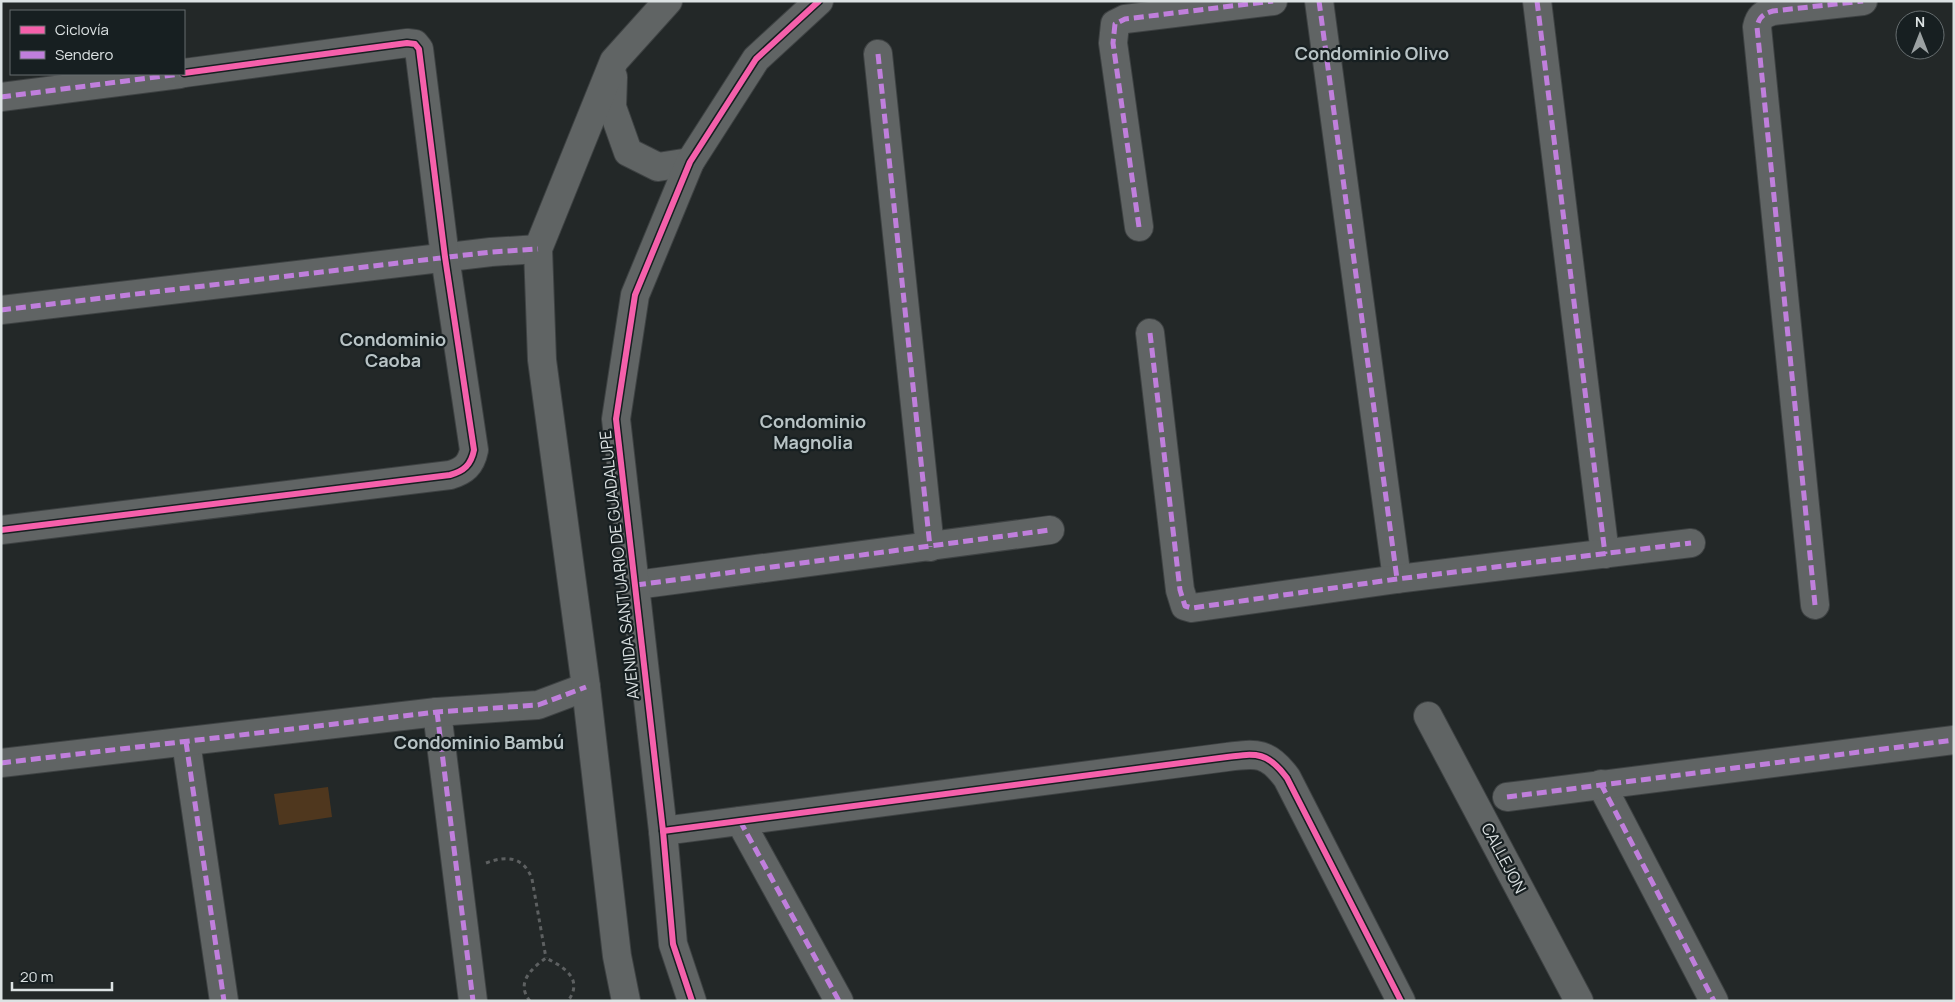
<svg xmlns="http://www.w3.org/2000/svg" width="1955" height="1002" viewBox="0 0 1955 1002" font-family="Manrope,sans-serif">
<rect width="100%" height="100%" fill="#232828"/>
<polygon fill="#4f371e" points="328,787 332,817 279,825 274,794"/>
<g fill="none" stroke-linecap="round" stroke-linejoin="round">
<g stroke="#3e4243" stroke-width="30">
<g id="minor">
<polyline points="1319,1 1397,579"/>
<polyline points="1537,1 1605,554"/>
<polyline points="878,54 930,547"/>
<polyline points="613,77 612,107 628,152 658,167 690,162"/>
<polyline points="1,97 180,74"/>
<polyline points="1139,227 1113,43 1115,24 1125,19 1273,1"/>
<polyline points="1,310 491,252 538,249"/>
<polyline points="1150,333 1180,590 1185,606 1192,608 1199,607 1397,579 1691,543"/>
<path d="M 1,530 L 450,475 C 464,471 471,465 474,450 L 445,257 L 419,49 L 415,44 L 407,43 L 184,73"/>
<polyline points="636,585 1050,530"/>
<path d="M 1815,605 L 1757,27 C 1759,17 1763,14 1773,11 L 1863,1"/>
<polyline points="437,712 473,1001"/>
<polyline points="1428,716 1579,1001"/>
<polyline points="186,742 224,1001"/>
<polyline points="1,763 437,712 538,705 586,687"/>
<polyline points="1601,784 1714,1001"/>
<polyline points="1507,797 1954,740"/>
<polyline points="740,821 839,1001"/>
<path d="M 663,831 L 1227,757 C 1257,753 1268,752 1287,778 L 1401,1001"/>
<polyline points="626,1001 617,956 586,687 542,360 538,249 614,61 668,1"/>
<polyline points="692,1001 673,944 663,831 616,419 635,295 690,162 756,59 819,1"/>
</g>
</g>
<g stroke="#5d6061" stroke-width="3" stroke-dasharray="4 4" stroke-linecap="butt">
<path d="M 486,863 C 507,855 524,857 532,879 L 546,958"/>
<path d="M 530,1001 C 515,983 532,968 546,958 C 564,967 584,979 568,1001"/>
</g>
<use href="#minor" stroke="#606464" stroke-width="28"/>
<g stroke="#c07fdc" stroke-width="5" stroke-dasharray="10 5" stroke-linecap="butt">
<polyline points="1319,1 1397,579"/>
<polyline points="1537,1 1605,554"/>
<polyline points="878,54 930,547"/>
<polyline points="1,97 180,74"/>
<polyline points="1139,227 1113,43 1115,24 1125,19 1273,1"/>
<polyline points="1,310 491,252 538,249"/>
<polyline points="1150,333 1180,590 1185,606 1192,608 1199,607 1397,579 1691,543"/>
<polyline points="636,585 1050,530"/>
<path d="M 1815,605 L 1757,27 C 1759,17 1763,14 1773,11 L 1863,1"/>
<polyline points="437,712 473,1001"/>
<polyline points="186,742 224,1001"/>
<polyline points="1,763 437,712 538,705 586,687"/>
<polyline points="1601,784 1714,1001"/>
<polyline points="1507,797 1954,740"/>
<polyline points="740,821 839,1001"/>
</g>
<g stroke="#171f21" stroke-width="9">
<g id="cycleway">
<path d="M 1,530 L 450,475 C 464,471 471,465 474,450 L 445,257 L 419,49 L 415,44 L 407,43 L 184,73"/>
<path d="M 663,831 L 1227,757 C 1257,753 1268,752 1287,778 L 1401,1001"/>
<polyline points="692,1001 673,944 663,831 616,419 635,295 690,162 756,59 819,1"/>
</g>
</g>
<use href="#cycleway" stroke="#f560ab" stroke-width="6"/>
</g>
<g text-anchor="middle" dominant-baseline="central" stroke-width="4.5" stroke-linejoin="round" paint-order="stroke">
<g font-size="16" fill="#dce2e3" stroke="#171f21">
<text transform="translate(619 565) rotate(-96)">AVENIDA SANTUARIO DE GUADALUPE</text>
<text transform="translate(1504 858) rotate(62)">CALLEJON</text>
</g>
<g font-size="18" font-weight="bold" fill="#b8c3c5" stroke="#171f21">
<text x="1372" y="53">Condominio Olivo</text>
<text x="393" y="339">Condominio<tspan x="393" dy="21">Caoba</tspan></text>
<text x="813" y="421">Condominio<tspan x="813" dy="21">Magnolia</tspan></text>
<text x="479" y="742">Condominio Bambú</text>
</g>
</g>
<rect width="1955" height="1002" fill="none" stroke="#dce2e3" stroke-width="5"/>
<rect x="10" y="10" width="175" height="65" fill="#171f21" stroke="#666d6f"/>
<rect x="20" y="26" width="25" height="8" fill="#f560ab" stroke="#666d6f"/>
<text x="55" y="35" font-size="15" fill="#dce2e3">Ciclovía</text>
<rect x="20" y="51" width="25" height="8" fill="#c07fdc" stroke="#666d6f"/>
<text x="55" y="60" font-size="15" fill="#dce2e3">Sendero</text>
<g transform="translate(1920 35)"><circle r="24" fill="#171f21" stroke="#666d6f"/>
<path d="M0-4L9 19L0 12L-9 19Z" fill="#9ba1a2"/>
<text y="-8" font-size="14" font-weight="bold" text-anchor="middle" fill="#dce2e3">N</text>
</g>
<path d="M12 982v8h100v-8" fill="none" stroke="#dce2e3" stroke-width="2.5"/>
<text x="20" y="982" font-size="15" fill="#dce2e3" stroke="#171f21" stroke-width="4" paint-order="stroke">20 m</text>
</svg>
